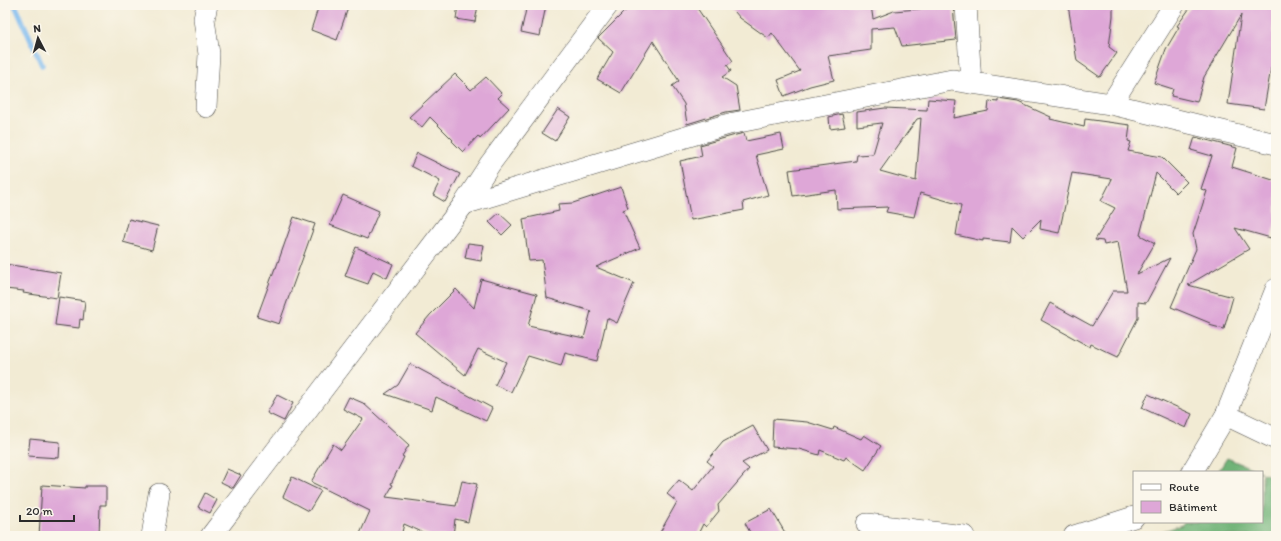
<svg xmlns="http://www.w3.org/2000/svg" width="1281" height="541" viewBox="0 0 1281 541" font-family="Itim,sans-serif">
<rect width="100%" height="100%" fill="#fbf7ec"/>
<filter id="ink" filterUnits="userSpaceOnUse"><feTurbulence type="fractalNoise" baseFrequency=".025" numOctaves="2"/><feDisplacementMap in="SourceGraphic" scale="8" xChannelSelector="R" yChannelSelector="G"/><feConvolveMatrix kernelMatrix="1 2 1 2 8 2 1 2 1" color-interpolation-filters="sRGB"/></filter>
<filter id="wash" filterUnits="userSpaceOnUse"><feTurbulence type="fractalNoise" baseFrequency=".012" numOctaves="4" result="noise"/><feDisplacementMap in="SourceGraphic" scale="16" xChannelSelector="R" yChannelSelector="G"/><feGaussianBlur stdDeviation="0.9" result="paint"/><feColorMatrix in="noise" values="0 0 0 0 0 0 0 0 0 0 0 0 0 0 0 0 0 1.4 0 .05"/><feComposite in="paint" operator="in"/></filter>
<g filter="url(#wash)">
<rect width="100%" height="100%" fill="#f2ebd4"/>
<g fill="#6fb377" stroke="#4d6f51">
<polygon points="1227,458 1261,472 1218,472"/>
<polygon points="1262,473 1276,478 1276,536 1148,536 1182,525 1184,522 1262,522"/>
</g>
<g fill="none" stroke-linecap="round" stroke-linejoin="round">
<polyline stroke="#7cbaef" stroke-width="5.5" points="15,5 42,65"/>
</g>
<g id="blocks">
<g fill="#dea7d7" fill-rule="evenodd">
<polygon points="319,5 349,5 337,40 311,30"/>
<polygon points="458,5 478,5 475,22 456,19"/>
<polygon points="527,5 546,5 540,36 521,32"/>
<polygon points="634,5 695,5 733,61 727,65 731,71 722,77 736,86 740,110 726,112 687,124 684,104 672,86 679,81 653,41 621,93 597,79 613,52 598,38 624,12"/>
<polygon points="729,5 871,5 873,19 894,11 953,6 956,40 902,46 895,27 871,29 871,50 828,56 834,80 810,86 784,96 778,80 800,71 772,33 768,38 740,18"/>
<polygon points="1068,5 1113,5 1113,16 1109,47 1117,53 1100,77 1077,61"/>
<polygon points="1192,5 1276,5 1276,18 1273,33 1276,34 1276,69 1271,68 1264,109 1228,104 1241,15 1204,77 1197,102 1171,96 1173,89 1154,83 1166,49 1179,27 1177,26"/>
<polygon points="455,74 471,90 486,77 502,94 498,98 509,108 480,139 478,136 463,152 452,141 453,140 430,117 422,127 409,117"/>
<path d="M 928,99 L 956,101 L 954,118 L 988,111 L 989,101 L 998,102 L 998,99 L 1018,102 L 1051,117 L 1050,119 L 1084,127 L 1085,119 L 1130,125 L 1128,141 L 1131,142 L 1128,151 L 1162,157 L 1187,182 L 1176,193 L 1156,173 L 1140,235 L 1155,243 L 1137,274 L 1170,258 L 1146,303 L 1138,302 L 1138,318 L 1118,357 L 1091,344 L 1090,347 L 1041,320 L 1050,303 L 1092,326 L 1113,291 L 1127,291 L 1118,242 L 1104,245 L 1103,241 L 1095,240 L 1115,208 L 1101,201 L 1112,179 L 1072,173 L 1059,233 L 1040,229 L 1041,219 L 1023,237 L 1012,226 L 1010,242 L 983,239 L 983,241 L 956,235 L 961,205 L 920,193 L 914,217 L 886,212 L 888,207 L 837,209 L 836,190 L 793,196 L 789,170 L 856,161 L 857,155 L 873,154 L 882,123 L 857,126 L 857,112 L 885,108 L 927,110 ZM 921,118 L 916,181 L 880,171 L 917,119 Z"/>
<polygon points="558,109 570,117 555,141 542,133"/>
<polygon points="842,114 845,127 830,129 829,117"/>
<polygon points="744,133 746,141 781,134 784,149 756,155 768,195 743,202 744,210 691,220 680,161 702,156 700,145 732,136"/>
<polygon points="1195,137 1237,148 1232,167 1276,181 1276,220 1271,238 1235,228 1249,249 1188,285 1233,297 1224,329 1209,325 1210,323 1171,307 1196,249 1193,234 1207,191 1201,189 1212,156 1191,150"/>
<polygon points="417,153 460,174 445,202 433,195 440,181 411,166"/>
<polygon points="621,187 628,208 623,210 640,248 596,267 634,283 617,323 607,318 597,361 565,353 561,366 528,356 511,392 495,385 506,362 478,349 465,375 415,333 430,315 456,289 474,308 481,279 537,294 528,326 584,338 591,311 547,298 542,260 529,261 523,219 559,211 558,204 573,203"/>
<polygon points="343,195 379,211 367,239 330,225"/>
<polygon points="499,213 512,225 502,235 489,222"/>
<polygon points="294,217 315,224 279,324 257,317 275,268 276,268"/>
<polygon points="129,219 158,226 152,250 123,242"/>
<polygon points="468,243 484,245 481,261 465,258"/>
<polygon points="356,247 393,264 387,278 373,271 368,284 345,276"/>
<polygon points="5,264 61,273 57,298 23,293 24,291 5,289"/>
<polygon points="59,297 85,301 83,320 80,319 79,328 55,325"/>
<polygon points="410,364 492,408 486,421 436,397 432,410 385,394 398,385"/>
<polygon points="1148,394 1192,414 1186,428 1142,408"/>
<polygon points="277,395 293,403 284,421 267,413"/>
<polygon points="349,397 363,403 409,445 402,456 404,457 391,484 393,485 386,497 456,506 462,481 477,484 468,522 455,519 453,536 431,536 404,524 401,536 359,536 370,511 311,482 333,444 341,450 363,419 343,409"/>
<polygon points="773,419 807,422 833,430 834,427 861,439 864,435 881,446 865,470 846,457 844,460 820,450 819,455 799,449 772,447"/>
<polygon points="753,426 767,450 742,463 749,469 718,505 719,511 706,527 703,524 697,536 658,536 677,502 667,494 679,480 693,491 713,466 707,461 723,442"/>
<polygon points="30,439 60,442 59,458 28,456"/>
<polygon points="227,469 241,475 233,488 221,482"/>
<polygon points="292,477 321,491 309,511 283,497"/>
<polygon points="42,485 85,488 85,486 106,486 106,505 100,505 99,536 39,536"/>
<polygon points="205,493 217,500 210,513 198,507"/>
<polygon points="771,509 787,536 752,536 745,523"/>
</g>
</g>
</g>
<g filter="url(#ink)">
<use href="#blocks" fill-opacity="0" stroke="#494844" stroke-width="1"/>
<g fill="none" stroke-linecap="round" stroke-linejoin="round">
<g stroke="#494844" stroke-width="22">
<g id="minor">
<polyline points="966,5 971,83"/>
<polyline points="1111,104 1174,5"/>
<polyline points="206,107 209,54 204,19 207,5"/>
<polyline points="464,204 729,124 952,80 1111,104 1276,144"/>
<polyline points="1226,415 1276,439"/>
<polyline points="1192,472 1226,415 1276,289"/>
<polyline points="867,524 964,536"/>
<polyline points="152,536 159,494"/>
<polyline points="211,536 464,204 490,164 608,5"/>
<polyline points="1074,536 1134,517"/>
</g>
</g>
<use href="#minor" stroke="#fff" stroke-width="21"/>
</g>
</g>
<rect width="1281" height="541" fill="none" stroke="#fbf7ec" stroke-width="20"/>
<rect x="1133" y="471" width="130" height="52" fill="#fbf7ec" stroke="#a8a59f"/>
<rect x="1141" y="484" width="20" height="6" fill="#ffffff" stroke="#a8a59f"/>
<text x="1169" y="491" font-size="12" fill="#2b2b2b">Route</text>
<rect x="1141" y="501" width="20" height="12" fill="#dea7d7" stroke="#a8a59f"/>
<text x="1169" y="511" font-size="12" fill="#2b2b2b">Bâtiment</text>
<g transform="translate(38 38) rotate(354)" stroke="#fbf7ec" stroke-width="3" paint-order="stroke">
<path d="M0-3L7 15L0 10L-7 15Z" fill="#2b2b2b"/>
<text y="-6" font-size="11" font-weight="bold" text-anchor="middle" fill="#2b2b2b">N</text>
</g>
<path d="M20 515v6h54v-6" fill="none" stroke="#2b2b2b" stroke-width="2"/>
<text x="26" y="515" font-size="12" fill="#2b2b2b" stroke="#fbf7ec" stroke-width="3" paint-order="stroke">20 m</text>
</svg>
